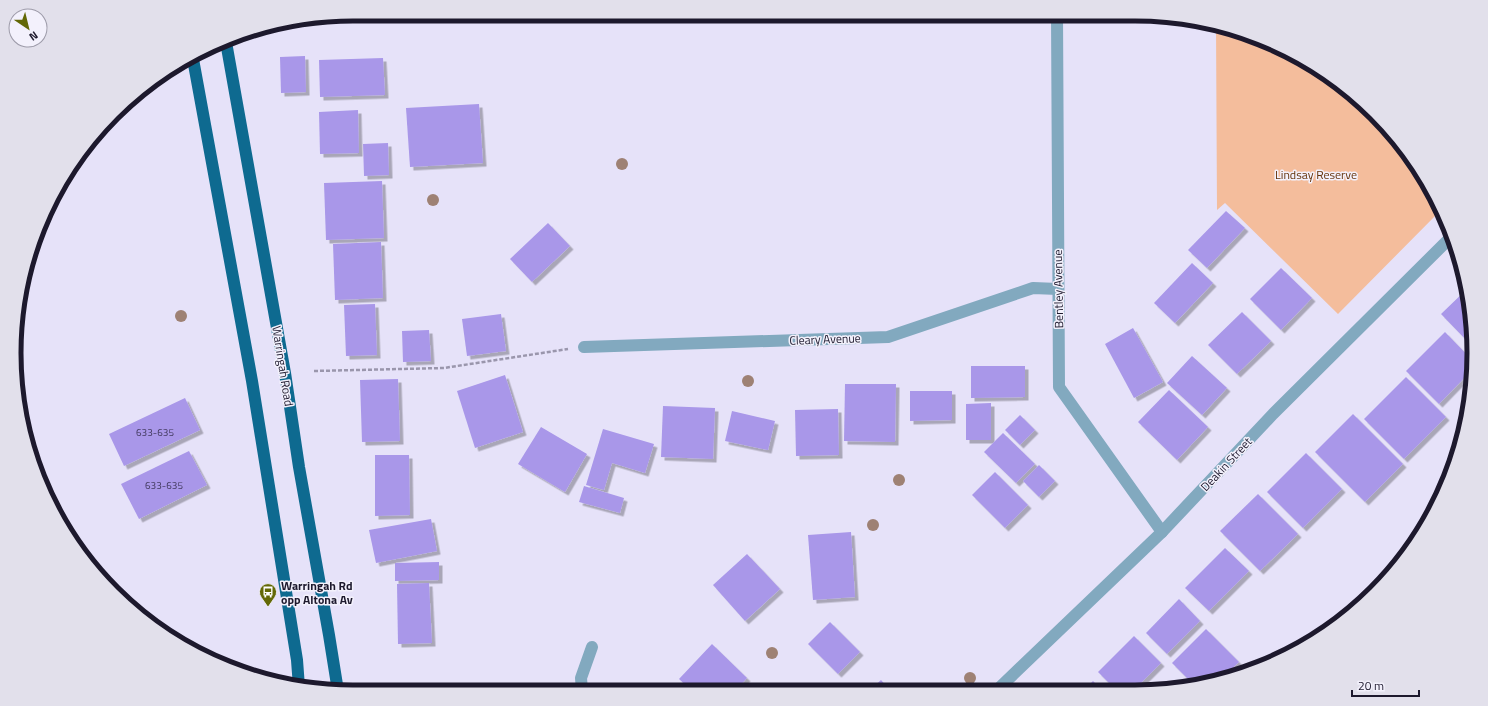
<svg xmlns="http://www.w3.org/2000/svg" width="1488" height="706" viewBox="0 0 1488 706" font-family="'Titillium Web',sans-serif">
<defs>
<filter id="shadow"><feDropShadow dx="3.5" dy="3.5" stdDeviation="0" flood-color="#0004"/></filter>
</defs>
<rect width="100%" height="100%" fill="#e6e2f9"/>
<polygon fill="#f4bd9c" points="1216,25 1265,40 1324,71 1375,113 1417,165 1441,210 1338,314 1225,203 1217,210"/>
<g fill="#a997e9" filter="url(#shadow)">
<polygon points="305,56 306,92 281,93 280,57"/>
<polygon points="383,58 385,95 320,97 319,60"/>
<polygon points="479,104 483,163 410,167 406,108"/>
<polygon points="358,110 359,153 320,154 319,112"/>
<polygon points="388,143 389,175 364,176 363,144"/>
<polygon points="382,181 384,238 326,240 324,183"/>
<polygon points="1226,211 1245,228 1207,268 1188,250"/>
<polygon points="548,223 570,246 532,282 510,259"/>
<polygon points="381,242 383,298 335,300 333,244"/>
<polygon points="1192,263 1213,283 1175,323 1154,303"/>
<polygon points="1281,268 1312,298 1281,330 1250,299"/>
<polygon points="1468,288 1469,300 1473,347 1441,314"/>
<polygon points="375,304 377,355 346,356 344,305"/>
<polygon points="1242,312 1271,341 1237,374 1208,345"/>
<polygon points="501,314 506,351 467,356 462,319"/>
<polygon points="1133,328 1163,382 1134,398 1105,344"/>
<polygon points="429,330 431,361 403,362 402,331"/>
<polygon points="1445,332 1473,361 1472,370 1439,404 1406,371"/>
<polygon points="1192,356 1227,388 1202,415 1167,383"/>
<polygon points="971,366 1025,366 1025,397 971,398"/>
<polygon points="505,375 523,432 475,448 457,391"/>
<polygon points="1406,377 1446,417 1404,459 1364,419"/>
<polygon points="398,379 400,441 362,442 360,380"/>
<polygon points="845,384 896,384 895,442 844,441"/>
<polygon points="1169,390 1208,427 1177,460 1138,422"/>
<polygon points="910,391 952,391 952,420 910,421"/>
<polygon points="185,398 200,430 124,466 109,434"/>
<polygon points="991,403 991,440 966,440 966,404"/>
<polygon points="663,406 715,408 713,459 661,457"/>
<polygon points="838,409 839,455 796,456 795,410"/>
<polygon points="732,411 775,421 768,450 725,441"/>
<polygon points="1353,414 1403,464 1365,502 1315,452"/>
<polygon points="1020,415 1035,430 1020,445 1005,430"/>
<polygon points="541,427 587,454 565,492 518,464"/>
<polygon points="603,429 654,444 645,473 612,463 604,490 586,485"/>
<polygon points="1003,433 1035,464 1016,483 984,452"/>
<polygon points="189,451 207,485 139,519 121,484"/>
<polygon points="1306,453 1342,489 1303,528 1267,492"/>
<polygon points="375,455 409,455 410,515 375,516"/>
<polygon points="1039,465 1055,481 1039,497 1023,481"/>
<polygon points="995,472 1028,505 1005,528 972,495"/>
<polygon points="584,486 624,498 620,513 579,502"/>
<polygon points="1258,494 1298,534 1260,571 1220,531"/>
<polygon points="431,519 437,551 376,563 369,530"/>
<polygon points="851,532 855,597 813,600 808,535"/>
<polygon points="1225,548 1249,571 1209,611 1185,588"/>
<polygon points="747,554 780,589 745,621 713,585"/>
<polygon points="439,562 439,580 395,581 395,563"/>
<polygon points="429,583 432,643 398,644 397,584"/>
<polygon points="1179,599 1200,621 1167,654 1146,633"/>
<polygon points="830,622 860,652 838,674 808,644"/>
<polygon points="1206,629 1239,662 1223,677 1194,685 1172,663"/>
<polygon points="1134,636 1161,663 1135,689 1115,689 1098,672"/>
<polygon points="712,644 747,678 735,691 692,691 679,679"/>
<polygon points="881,680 890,690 870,690"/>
<polygon points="1093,681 1101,689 1085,689"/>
<polygon points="664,683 666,691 627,691 627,690"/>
</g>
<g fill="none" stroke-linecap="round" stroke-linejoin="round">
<g stroke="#9a96ac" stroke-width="2.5" stroke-dasharray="4 2" stroke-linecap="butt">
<polyline points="766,14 770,14"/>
<polyline points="314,371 444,368 568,349"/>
</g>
<g stroke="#82a9bf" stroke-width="12">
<polyline points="1057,14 1059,387 1162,532"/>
<polyline points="584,347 888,337 1033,288 1058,289"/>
<polyline points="997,690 1162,532 1273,414 1452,236"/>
<polyline points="582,691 581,678 592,647"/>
</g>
<g stroke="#0e6a90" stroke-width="12">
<polyline points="226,42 285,373 299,467 329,635 338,691"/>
<polyline points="193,59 252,381 297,660 299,687"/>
</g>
</g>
<g fill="#9e8174">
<circle cx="622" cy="164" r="6"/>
<circle cx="433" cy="200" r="6"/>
<circle cx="181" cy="316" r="6"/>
<circle cx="748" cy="381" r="6"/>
<circle cx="899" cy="480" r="6"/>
<circle cx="873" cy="525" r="6"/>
<circle cx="772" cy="653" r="6"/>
<circle cx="970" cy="678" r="6"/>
</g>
<defs>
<g id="bus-pin" transform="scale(0.9)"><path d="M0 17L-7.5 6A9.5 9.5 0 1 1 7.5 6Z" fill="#636806" stroke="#f3f1fc"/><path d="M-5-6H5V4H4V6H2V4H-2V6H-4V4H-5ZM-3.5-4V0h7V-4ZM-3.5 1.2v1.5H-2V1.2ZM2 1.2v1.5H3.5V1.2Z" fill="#fff"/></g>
</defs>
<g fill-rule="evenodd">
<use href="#bus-pin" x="268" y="592"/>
</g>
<g text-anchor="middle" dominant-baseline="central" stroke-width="3" stroke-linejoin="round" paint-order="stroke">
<g font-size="10" fill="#40385c">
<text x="155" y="432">633-635</text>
<text x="164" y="485">633-635</text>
</g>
<g font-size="12" fill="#643108" stroke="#f3f1fc">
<text x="1316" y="174">Lindsay Reserve</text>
</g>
<g font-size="12" fill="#1d192d" stroke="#f3f1fc">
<text transform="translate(1058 289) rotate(-91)">Bentley Avenue</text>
<text transform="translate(825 339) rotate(-2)">Cleary Avenue</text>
<text transform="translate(283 366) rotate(81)">Warringah Road</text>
<text transform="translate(1226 464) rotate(-47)">Deakin Street</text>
</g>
<g font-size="12" font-weight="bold" fill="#1d192d" stroke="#f3f1fc" text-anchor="start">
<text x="281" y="585">Warringah Rd<tspan x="281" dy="14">opp Altona Av</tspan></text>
</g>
</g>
<path d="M0 0H1488V706H0ZM353 21H1135A332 332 0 0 1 1467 353V353A332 332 0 0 1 1135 685H353A332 332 0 0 1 21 353V353A332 332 0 0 1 353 21Z" fill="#e2e0eb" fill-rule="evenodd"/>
<path fill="none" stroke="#1d192d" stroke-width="5" d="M353 21H1135A332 332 0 0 1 1467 353V353A332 332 0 0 1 1135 685H353A332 332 0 0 1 21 353V353A332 332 0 0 1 353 21Z"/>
<g transform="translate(28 28) rotate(145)"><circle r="19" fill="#f3f1fc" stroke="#9d9ba9"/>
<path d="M0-3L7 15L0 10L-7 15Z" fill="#636806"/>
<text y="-6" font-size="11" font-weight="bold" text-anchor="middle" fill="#1d192d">N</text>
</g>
<path d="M1352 690v6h67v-6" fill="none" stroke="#1d192d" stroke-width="2"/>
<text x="1358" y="690" font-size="12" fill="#1d192d" stroke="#f3f1fc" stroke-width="3" paint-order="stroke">20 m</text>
</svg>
